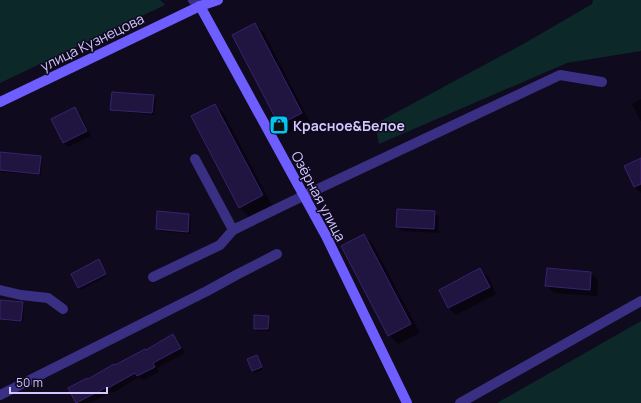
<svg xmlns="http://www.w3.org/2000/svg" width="641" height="403" viewBox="0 0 641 403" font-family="Manrope,sans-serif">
<rect width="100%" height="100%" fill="#0f0a1e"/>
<g fill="#0c2829">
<polygon points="0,0 160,0 165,5 0,83"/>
<polygon points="593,0 641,0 641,51 567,63 379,144 375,124 525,43 592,4"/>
<polygon points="641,321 641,403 497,403"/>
</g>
<g fill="#0007">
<polygon points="255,24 264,33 310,122 289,133 280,124"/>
<polygon points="153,96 156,99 154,115 114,111 111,109"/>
<polygon points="641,99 641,122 632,104"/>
<polygon points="215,105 224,114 272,205 249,217 240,207"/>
<polygon points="75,108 80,113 91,136 68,147 63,142"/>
<polygon points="0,153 40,157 42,159 41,175 0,172"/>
<polygon points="641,159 641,193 634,187 625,167"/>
<polygon points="434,212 439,217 438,233 402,231 397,226"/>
<polygon points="189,215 191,217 190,234 159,231 157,229"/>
<polygon points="364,235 373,244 420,333 398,344 389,335"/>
<polygon points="101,263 107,276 81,290 79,287 72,274"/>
<polygon points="480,270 488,277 496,294 456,315 449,308 440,290"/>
<polygon points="591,273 598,280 597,296 554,293 546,285"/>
<polygon points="0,301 22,303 24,305 23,322 0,320"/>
<polygon points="268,317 270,319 270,331 257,331 255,328"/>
<polygon points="173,335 178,340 185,353 157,368 159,372 143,380 139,377 113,393 112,392 90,403 77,403 69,388 88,380 146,351"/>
<polygon points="257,357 259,359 263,370 255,373 253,371 249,360"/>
</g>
<g fill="#201441" stroke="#382370">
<polygon points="255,23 302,113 279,125 232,35"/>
<polygon points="112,92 154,95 152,113 110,110"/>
<polygon points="215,104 263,195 239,208 191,116"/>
<polygon points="75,107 87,131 63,143 51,119"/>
<polygon points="0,152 41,156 39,174 0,170"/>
<polygon points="641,158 641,184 634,187 624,166"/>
<polygon points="397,209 435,211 434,229 396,227"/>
<polygon points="157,211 189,214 188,232 156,229"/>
<polygon points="364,234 411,324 388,336 341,246"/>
<polygon points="99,259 106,274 78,288 71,274"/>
<polygon points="480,268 490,287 448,308 439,290"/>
<polygon points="547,268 591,272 590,290 545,286"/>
<polygon points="0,300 23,302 21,321 0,319"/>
<polygon points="254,315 269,316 268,329 254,329"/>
<polygon points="173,334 181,348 153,363 155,367 137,376 135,373 108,388 107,387 76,403 68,388 87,378 88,379 114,364 115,365 145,349 146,350"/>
<polygon points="257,355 262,367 252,371 247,359"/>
</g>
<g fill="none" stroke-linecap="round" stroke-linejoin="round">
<g stroke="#392f83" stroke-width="10">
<polyline points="193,0 200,6"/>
<polyline points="195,159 233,230 303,196 560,75 602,82"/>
<polyline points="153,277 220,245 233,230 239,227"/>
<polyline points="0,290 21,295 48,298 63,309"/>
<polyline points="0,395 207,291 238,274 277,254"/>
<polyline points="460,403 641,301"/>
</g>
<g stroke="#6e5eff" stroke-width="10">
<polyline points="200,6 326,236 407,403"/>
<polyline points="0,102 200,6 218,0"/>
</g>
</g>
<defs>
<g id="shop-square" transform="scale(1)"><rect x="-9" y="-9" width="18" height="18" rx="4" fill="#00c8f2" stroke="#0f0a1e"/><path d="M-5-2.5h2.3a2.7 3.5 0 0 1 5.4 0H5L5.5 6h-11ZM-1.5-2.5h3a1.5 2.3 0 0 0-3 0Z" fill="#111"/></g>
</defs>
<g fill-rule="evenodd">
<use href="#shop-square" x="279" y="125"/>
</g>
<g text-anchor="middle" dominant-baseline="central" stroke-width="3" stroke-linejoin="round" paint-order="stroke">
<g font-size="14" fill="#d2c7ff" stroke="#0f0a1e">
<text transform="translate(92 42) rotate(-26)">улица Кузнецова</text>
<text transform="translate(319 196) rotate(62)">Озёрная улица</text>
</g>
<g font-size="14" font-weight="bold" fill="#d2c7ff" stroke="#0f0a1e" text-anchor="start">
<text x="293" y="125">Красное&amp;Белое</text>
</g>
</g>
<path d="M10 387v6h97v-6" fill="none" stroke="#d2c7ff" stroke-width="2"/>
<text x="16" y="387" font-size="12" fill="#d2c7ff" stroke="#0f0a1e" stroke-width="3" paint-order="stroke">50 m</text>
</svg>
